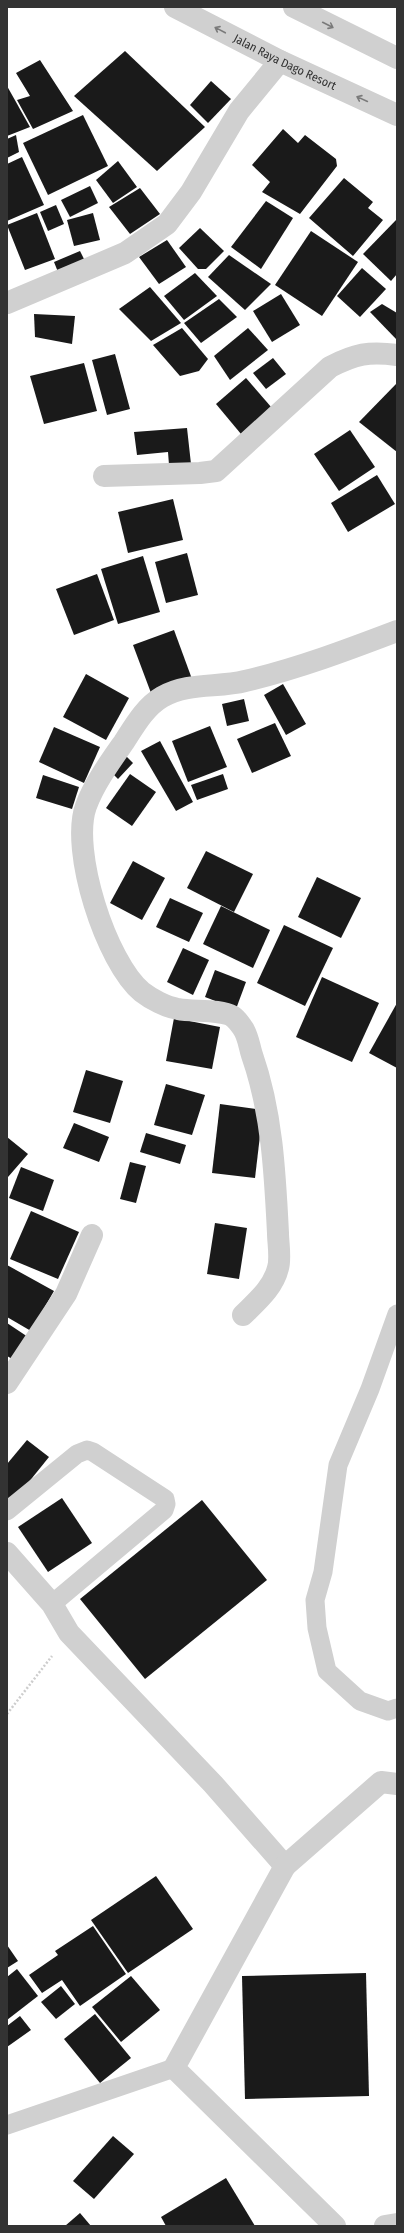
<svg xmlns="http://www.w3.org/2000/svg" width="404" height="2233" viewBox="0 0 404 2233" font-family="'Fira Sans Condensed',sans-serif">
<rect width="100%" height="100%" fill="#fff"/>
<g fill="#1a1a1a">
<polygon points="125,51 205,127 157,171 74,96"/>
<polygon points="40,60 73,111 33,129 17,100 30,96 16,73"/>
<polygon points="211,81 231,99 208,123 190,105"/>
<polygon points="7,86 30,127 7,136"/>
<polygon points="83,115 108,166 48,195 23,143"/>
<polygon points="283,129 298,143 305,135 336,159 337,166 300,214 262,192 270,182 252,165"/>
<polygon points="16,135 19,152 7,158 7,139"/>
<polygon points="22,157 44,205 7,221 7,164"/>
<polygon points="118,161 137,187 113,203 96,180"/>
<polygon points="344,178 373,202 368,208 383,220 353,256 309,218"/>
<polygon points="90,186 98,203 70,217 61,200"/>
<polygon points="140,188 160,214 130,234 109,207"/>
<polygon points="266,201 293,218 261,269 231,247"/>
<polygon points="56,205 64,224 48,231 40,212"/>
<polygon points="37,213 55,259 25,270 7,225"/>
<polygon points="93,213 100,240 74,246 67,220"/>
<polygon points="397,219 397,274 391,281 363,254"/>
<polygon points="200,228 224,251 206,269 198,269 179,248"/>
<polygon points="311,231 358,262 322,316 275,285"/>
<polygon points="167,240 186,267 159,284 139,257"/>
<polygon points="80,251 87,265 60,277 54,262"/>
<polygon points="229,255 271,284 245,310 208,277"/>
<polygon points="362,268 386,289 360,317 337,296"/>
<polygon points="195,273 217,296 184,320 164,296"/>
<polygon points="150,287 181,323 151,341 119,309"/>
<polygon points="281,294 300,325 272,342 253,311"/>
<polygon points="219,299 237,317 201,343 184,323"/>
<polygon points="382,304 397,313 397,340 370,312"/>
<polygon points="34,314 75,316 72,344 35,337"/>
<polygon points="182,328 208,359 199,371 180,376 153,345"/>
<polygon points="248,328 268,350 230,380 214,356"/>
<polygon points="115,354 130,409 107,415 92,360"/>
<polygon points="273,358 286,374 266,389 253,373"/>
<polygon points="84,363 97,411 44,424 30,376"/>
<polygon points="246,378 272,408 241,434 216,404"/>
<polygon points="397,383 397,452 359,422"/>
<polygon points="187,428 191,464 169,465 168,452 137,455 134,432"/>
<polygon points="350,430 375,467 339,491 314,454"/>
<polygon points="377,475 395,504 348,532 331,503"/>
<polygon points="173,499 183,540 128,553 118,512"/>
<polygon points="187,553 198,595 166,603 155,562"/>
<polygon points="143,556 160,612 118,624 101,569"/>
<polygon points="97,574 114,620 74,635 56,589"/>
<polygon points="174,630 192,679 151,693 133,645"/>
<polygon points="86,674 129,698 106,740 63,717"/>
<polygon points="283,684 306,724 286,735 264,695"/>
<polygon points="244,699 249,721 227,726 222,704"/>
<polygon points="275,723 291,756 252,773 237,739"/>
<polygon points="210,726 227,767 188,782 172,741"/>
<polygon points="54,727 100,747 84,783 39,762"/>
<polygon points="160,741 193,802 176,811 141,751"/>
<polygon points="123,753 133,763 118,779 108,769"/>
<polygon points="130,774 156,792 132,826 106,808"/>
<polygon points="223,774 228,789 197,800 191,785"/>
<polygon points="43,775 79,787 72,809 36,798"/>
<polygon points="206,851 253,874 234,912 187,888"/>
<polygon points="133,861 165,878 142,920 110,903"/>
<polygon points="317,877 361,898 341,938 298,917"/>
<polygon points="170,898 203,913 189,942 156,927"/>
<polygon points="221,906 270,930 253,968 203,944"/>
<polygon points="284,925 333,948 305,1006 257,983"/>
<polygon points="183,948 209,960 193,995 167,982"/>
<polygon points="215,970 246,982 236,1009 205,997"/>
<polygon points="322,977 379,1003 352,1062 296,1037"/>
<polygon points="397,1003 397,1068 369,1053"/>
<polygon points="174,1018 220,1027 212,1069 166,1061"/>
<polygon points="86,1070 123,1081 110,1123 73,1112"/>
<polygon points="166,1084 205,1095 192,1135 154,1125"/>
<polygon points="220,1104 263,1110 255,1178 212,1173"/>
<polygon points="74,1123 109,1137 99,1162 63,1148"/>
<polygon points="146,1133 186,1145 180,1164 140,1152"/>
<polygon points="7,1137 28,1154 8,1177 7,1176"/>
<polygon points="130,1162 146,1166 136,1203 120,1199"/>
<polygon points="21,1167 54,1180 43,1211 9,1198"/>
<polygon points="31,1211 79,1232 58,1279 10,1259"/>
<polygon points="215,1223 247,1228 239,1279 207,1274"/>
<polygon points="7,1265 54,1291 31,1331 7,1317"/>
<polygon points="7,1323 28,1337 14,1360 7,1356"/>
<polygon points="27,1440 49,1457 7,1509 7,1464"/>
<polygon points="62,1498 92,1543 48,1572 18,1527"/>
<polygon points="202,1500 267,1580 145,1679 80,1599"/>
<polygon points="156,1876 193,1929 128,1973 91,1920"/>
<polygon points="93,1926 126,1974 80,2006 62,1980 42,1993 29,1975 58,1955 55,1951"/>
<polygon points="7,1945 18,1961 7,1968"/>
<polygon points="17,1969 38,1996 7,2020 7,1977"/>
<polygon points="366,1973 369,2096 245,2099 242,1976"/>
<polygon points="131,1976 160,2010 121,2042 92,2007"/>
<polygon points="61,1986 75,2004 56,2019 41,2002"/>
<polygon points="95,2014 131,2058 100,2083 64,2039"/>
<polygon points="20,2016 31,2030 7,2047 7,2026"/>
<polygon points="113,2136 134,2154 94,2199 73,2181"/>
<polygon points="226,2178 255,2226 166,2226 161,2217"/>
<polygon points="80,2213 91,2226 65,2226"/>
</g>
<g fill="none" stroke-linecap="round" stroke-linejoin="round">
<polyline stroke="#cdcdcd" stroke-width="2.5" stroke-dasharray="2 2" stroke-linecap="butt" points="7,1714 52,1656"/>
<g stroke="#d0d0d0" stroke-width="19">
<polyline points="397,1314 370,1389 338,1465 323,1572 315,1600 317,1628 327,1671 360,1701 388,1711 397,1708"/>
<polyline points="7,1511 77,1454 87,1450 93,1452 165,1499 166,1504 164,1510 52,1604"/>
<polyline points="7,2125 174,2068"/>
</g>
<g stroke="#d0d0d0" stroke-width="22">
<path id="s1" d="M 175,7 L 280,61 L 397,115"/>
<polyline points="294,7 397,58"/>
<polyline points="7,303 125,253 167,224 191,192 239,111 280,61"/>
<path d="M 104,476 L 200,473 L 216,471 L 330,367 C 355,354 369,351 397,355"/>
<path d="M 243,1315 C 257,1301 273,1288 278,1268 C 281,1258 278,1243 278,1233 C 275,1173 272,1112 252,1055 C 249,1046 248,1034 242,1027 C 240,1024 235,1018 232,1016 C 220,1009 192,1012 178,1009 C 166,1007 151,999 142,992 C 106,962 70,850 86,806 C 94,784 110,762 124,742 C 135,725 145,707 162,697 C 188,682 218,688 245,681 C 297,669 347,650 397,631"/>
<polyline points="7,1383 66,1294 92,1235"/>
<polyline points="7,1553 52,1604 69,1633 213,1784 285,1866 381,1782 397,1784"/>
<polyline points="285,1866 174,2068 335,2226"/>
<polyline points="385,2226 397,2224"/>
</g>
</g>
<defs><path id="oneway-shaft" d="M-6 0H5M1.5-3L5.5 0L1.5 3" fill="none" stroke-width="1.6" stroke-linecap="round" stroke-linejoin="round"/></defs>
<g stroke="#7a7a7a">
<use href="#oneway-shaft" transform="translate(328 25) rotate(27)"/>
<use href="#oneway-shaft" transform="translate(220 30) rotate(-152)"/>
<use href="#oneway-shaft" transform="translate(362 99) rotate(-155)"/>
</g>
<g text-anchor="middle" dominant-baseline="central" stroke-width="4" stroke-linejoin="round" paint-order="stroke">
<g font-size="12" fill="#333" stroke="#fff">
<text stroke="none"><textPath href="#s1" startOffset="123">Jalan Raya Dago Resort</textPath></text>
</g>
</g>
<rect width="404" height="2233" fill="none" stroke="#333333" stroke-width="16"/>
</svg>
